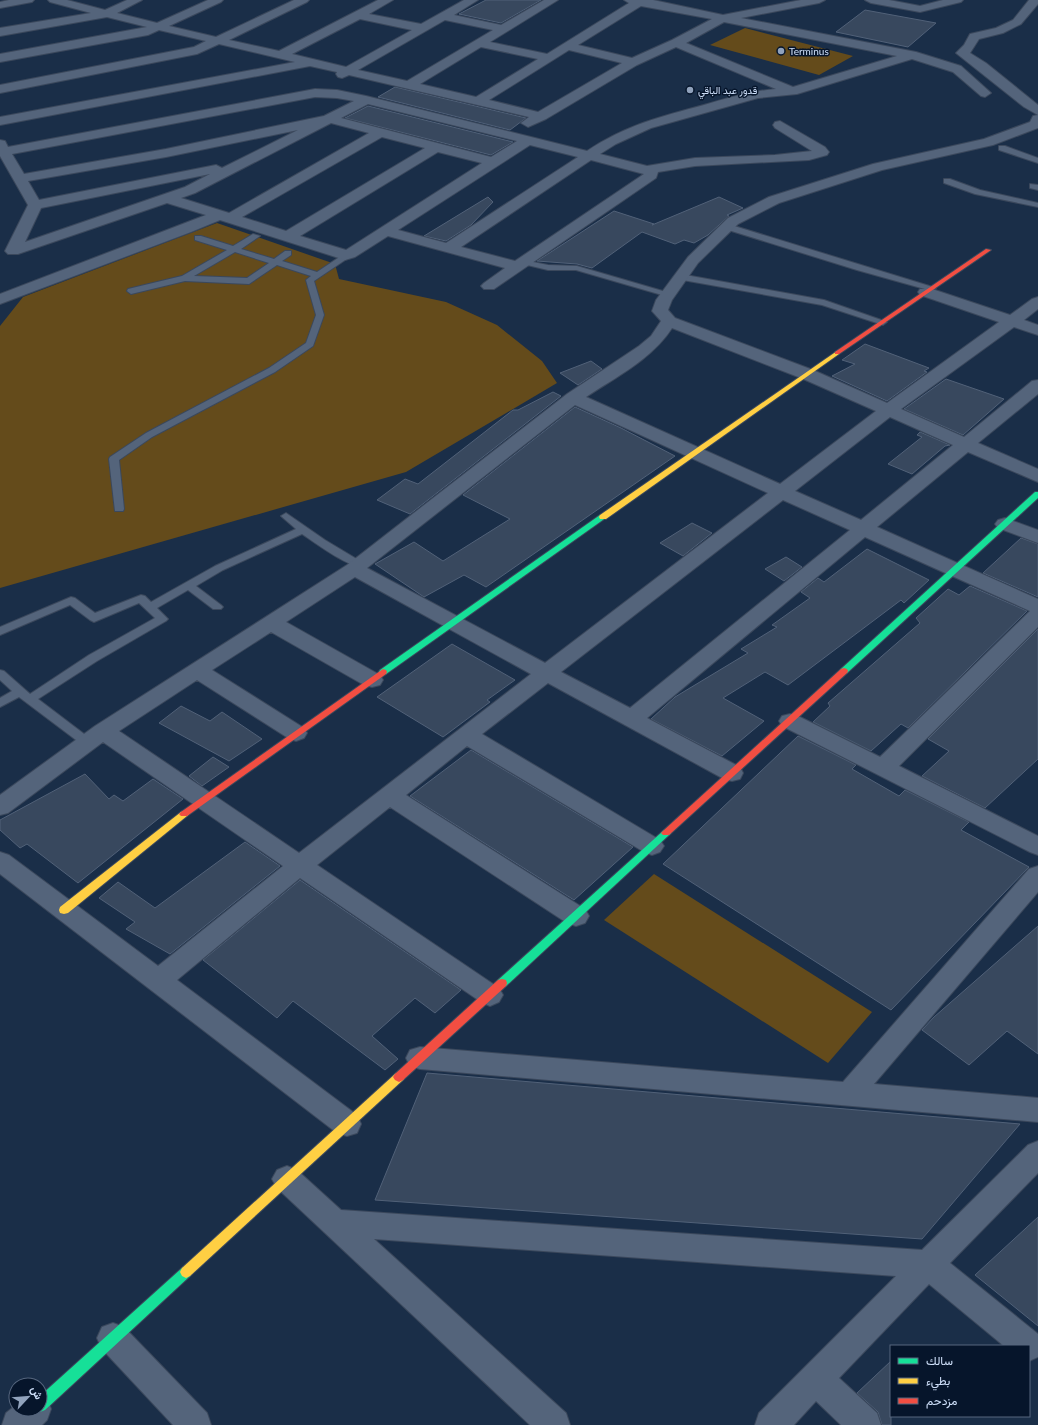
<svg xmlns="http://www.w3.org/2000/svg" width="1038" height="1425" viewBox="0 0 1038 1425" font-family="Lato,Vazirmatn,sans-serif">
<rect width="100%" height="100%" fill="#1a2e48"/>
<g fill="#644b1b">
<polygon points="745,28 853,56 819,75 710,45"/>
<polygon points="217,223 335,264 339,279 446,302 497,325 542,361 557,383 406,472 0,588 0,326 23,297"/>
<polygon points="654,874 872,1012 828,1063 604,920"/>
</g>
<g fill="#38485e" stroke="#516178">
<polygon points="486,0 541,0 501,23 459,14"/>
<polygon points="865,10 936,23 908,47 836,32"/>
<polygon points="395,87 526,118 510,130 378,97"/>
<polygon points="368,106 513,142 491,155 345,118"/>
<polygon points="488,197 493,202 471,225 446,241 424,236"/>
<polygon points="719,197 743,208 727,215 729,216 708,235 694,243 684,240 675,244 642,232 592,268 577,264 537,261 614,211 654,224 652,225"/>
<polygon points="865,344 929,368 924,371 927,372 887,401 832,376 855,364 842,360"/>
<polygon points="591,361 602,369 578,385 560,373"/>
<polygon points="946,379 1004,399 963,435 904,409"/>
<polygon points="553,392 561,396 410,514 377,500 405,479 418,484 513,410 518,410"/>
<polygon points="575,407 621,428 675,456 486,587 464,575 424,597 375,564 414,542 443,561 510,519 463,495"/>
<polygon points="920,432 950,445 945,446 912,474 888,464 922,437 917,435"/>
<polygon points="692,523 712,533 683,556 660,543"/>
<polygon points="1021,538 1038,544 1038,597 983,573"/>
<polygon points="867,549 929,580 904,603 901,600 788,685 765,672 723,698 764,721 722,756 651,719 675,697 748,653 741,649 777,627 772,625 810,598 801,592 818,578 824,582"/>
<polygon points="786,557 802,567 784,581 765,569"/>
<polygon points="970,586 1027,611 908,728 901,724 871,751 813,722 830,706 828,703 920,623 916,618 948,589 959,595"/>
<polygon points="1038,629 1038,759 985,808 922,776 949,751 928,739"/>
<polygon points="452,644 515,680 487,700 490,702 443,737 377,697"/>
<polygon points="181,706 210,721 222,712 262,739 229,761 159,723"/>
<polygon points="798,736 856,765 852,769 899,796 905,790 969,822 961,830 1029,867 891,1010 663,864"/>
<polygon points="471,750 633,847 574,900 410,796"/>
<polygon points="213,757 229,767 202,786 189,776"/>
<polygon points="85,774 109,799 114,795 123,801 153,779 183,799 78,883 27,844 20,848 0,830 0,820"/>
<polygon points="245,842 280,866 170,954 126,929 135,922 99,898 118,882 155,908"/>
<polygon points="300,880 461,990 435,1013 415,998 372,1036 398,1059 385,1070 293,1001 277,1018 203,960"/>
<polygon points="1038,926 1038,1054 1007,1031 969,1065 922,1030 934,1017"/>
<polygon points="427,1073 1020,1124 922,1239 375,1200"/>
<polygon points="1038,1217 1038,1326 975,1275"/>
<polygon points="891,1361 891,1425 882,1425 878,1412 857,1393"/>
</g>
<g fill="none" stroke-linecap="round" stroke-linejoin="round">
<g stroke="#3b485c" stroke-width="2">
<g id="lane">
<polygon points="999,146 1005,146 1038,158 1038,163 999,150"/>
<polygon points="944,179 950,179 980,190 1038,203 1038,207 975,194 944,183"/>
<polygon points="1030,184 1038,185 1038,190 1030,188"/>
<polygon points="725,225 731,225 936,288 932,291 857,270 725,229"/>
<path d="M 253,234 L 260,236 L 241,249 L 274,259 L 285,251 L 291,251 L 291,255 L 282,261 L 317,272 L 347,252 L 350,252 L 354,254 L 314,281 L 324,315 L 313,346 L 275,372 L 152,437 L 119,460 L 124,509 L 123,511 L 115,511 L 109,459 L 110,457 L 146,433 L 269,368 L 306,343 L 316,315 L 306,280 L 311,276 L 277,265 L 249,284 L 185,281 L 131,294 L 127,291 L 128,289 L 182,276 L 227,250 L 195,240 L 195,236 L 201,236 L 233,246 ZM 235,252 L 269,263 L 247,278 L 194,276 Z"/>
<polygon points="523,260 548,265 577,266 673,294 669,297 576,270 548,270 523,264"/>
<polygon points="680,274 824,300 887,322 883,325 822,305 677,279 676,277"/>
<path d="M 286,513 L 325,540 L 365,564 L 364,566 C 351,570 314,542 302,534 L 223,570 L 196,586 L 221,605 L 223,607 L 221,609 L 213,609 L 188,590 L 157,608 L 168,619 L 166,621 L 97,661 L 38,699 L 92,740 L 94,743 L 92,746 L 84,746 L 19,697 L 0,707 L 0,698 L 12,691 L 0,680 L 0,670 L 4,671 L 30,694 L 89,655 L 155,618 L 139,603 L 94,622 L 90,620 L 70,605 L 0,635 L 0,627 L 71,597 L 75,598 L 95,613 L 141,595 L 145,596 L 151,602 L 215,566 L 296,529 L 281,516 Z"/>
</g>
</g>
<g stroke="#3b485c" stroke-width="2">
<g id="street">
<polygon points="9,0 34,0 32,2 0,8 0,2"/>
<path d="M 48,0 L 67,0 L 105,10 L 127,0 L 142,0 L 117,13 L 157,23 L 208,0 L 223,0 L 221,2 L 169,26 L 216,37 L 294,0 L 309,0 L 307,2 L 229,40 L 279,51 L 378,0 L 393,0 L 369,14 L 421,24 L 464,0 L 478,0 L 454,15 L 501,25 L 544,0 L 558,0 L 490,42 L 547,54 L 629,3 L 624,0 L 653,0 L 723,15 L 801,0 L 825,0 L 819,3 L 741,18 L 916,52 L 961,66 L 991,93 L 985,97 L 981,96 L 953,72 L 912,59 L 797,94 L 758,98 L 651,128 L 616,144 L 600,154 L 647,166 L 695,158 L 775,155 L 812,151 L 775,128 L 773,125 L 775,122 L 780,121 L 825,147 L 829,152 L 827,155 L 809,160 L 695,166 L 658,172 L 656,178 L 494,289 L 484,289 L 481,286 L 484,283 L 505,268 L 388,236 L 355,257 L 345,260 L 220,220 L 191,232 L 0,304 L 0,294 L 206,215 L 167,203 L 18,254 L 8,254 L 5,251 L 28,205 L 0,156 L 0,140 L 5,141 L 8,147 L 315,89 L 337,90 L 366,96 L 587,151 C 626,125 660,117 704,105 C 728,98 751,91 776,89 L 676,47 L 637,65 L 546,119 L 528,127 L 521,123 L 529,117 L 349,75 L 342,78 L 338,77 L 336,74 L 337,72 L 310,66 L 0,125 L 0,117 L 295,62 L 219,44 L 197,54 L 0,93 L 0,85 L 194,47 L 206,41 L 159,30 L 148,35 L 0,62 L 0,54 L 147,27 L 107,17 L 0,36 L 0,28 L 91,13 L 50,2 ZM 641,6 L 712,19 L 672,40 L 632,58 L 578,45 ZM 360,19 L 412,30 L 346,67 L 292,54 ZM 445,20 L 493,30 L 407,81 L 358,70 ZM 724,22 L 897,56 L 793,87 L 686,43 ZM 481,47 L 538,59 L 476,97 L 420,84 ZM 569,50 L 622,63 L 538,112 L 489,100 ZM 315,97 L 337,98 L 354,101 L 324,116 L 166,149 L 24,174 L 12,154 ZM 368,104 L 517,141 L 491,157 L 341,118 ZM 331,123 L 369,133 L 229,213 L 181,198 L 195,193 ZM 298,130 L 222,168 L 216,165 L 39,200 L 28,181 L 166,157 ZM 382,137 L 425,148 L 286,231 L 242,217 ZM 530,145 L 578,157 L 446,243 L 398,230 ZM 438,152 L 482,163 L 346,250 L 300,236 ZM 591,160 L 644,174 L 515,261 L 461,247 ZM 210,174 L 185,187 L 25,242 L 41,208 Z"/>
<polygon points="865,0 889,0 920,6 943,0 963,0 961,2 920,12 871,3"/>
<polygon points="1029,0 1038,0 1038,4 1021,24 1003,33 979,39 970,53 986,63 1038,105 1038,115 1024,107 956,53 964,45 970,34 996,28 1013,20"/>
<path d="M 1038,115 L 1038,128 L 993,145 L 882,170 L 779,203 L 738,224 L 698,263 L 672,300 L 668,310 L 675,318 L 813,370 L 887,403 L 999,322 L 920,295 L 918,292 L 920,289 L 932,289 L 1010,315 L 1032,299 L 1038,297 L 1038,309 L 1024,320 L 1038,325 L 1038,335 L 1014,327 L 901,409 L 964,437 L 1032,381 L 1038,380 L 1038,394 L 978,443 L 1038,469 L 1038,482 L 968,452 L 877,527 L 1038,599 L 1038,627 L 899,766 L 1038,836 L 1038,855 L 1030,852 L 782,726 L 779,721 L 782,716 L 790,714 L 798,716 L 880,757 L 1030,611 L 865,537 L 647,718 L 740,767 L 743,773 L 740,779 L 732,781 L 724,779 L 548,683 L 482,734 L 660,840 L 664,846 L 660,852 L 652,855 L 644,852 L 467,746 L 406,795 L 585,909 L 589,916 L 585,923 L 576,926 L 567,923 L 390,807 L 317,865 L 499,988 L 503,995 L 499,1002 L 490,1006 L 481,1002 L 300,878 L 177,980 L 357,1115 L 361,1124 L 357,1133 L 347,1136 L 337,1133 L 0,874 L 0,852 L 9,855 L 158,966 L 283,866 L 103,742 L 8,813 L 0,815 L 0,795 L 95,726 L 347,565 L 567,394 L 639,346 L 651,336 L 661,321 L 652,311 L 656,300 L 688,257 L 728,218 L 769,197 L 873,164 L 984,139 L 1030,122 L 1033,116 ZM 672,328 L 801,378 L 876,411 L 780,484 L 586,397 C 616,377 652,359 672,328 ZM 575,405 L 768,493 L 545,663 L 367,568 ZM 890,417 L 953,445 L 861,520 L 795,491 ZM 783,500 L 850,530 L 630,708 L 561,672 ZM 355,577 L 531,674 L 299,853 L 119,731 L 197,680 L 288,738 L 296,741 L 304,738 L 307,733 L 304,728 L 212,670 L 271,632 L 364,685 L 372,687 L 380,685 L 383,680 L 380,675 L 286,622 Z"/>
<polygon points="1005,518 1038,530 1038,543 998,528 995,524 998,520"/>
<polygon points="1038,866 1038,892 874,1084 1038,1098 1038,1122 420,1069 410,1066 406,1058 410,1050 420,1047 843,1082 1029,869"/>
<polygon points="1038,1141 1038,1173 950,1263 1038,1334 1038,1357 1029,1361 1029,1346 1004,1346 929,1284 839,1378 877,1413 881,1425 841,1425 816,1401 794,1425 755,1425 759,1413 896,1276 374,1239 566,1413 570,1425 530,1425 277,1188 272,1179 277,1170 287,1166 297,1170 341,1210 922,1250 1028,1145"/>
<polygon points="113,1323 124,1327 207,1413 211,1425 173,1425 102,1349 97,1338 102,1327"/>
<polygon points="40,1395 47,1398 51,1409 47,1420 42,1425 2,1425 6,1413 16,1405 16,1409 40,1409"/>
</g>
</g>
<g stroke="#3b485c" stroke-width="2">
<g id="fast">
<polygon points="1035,492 1038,492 1038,498 847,673 841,673 840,671 841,669"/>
<polygon points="600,515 606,515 607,517 386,674 380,674 379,672 380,670"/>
<polygon points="666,829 669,831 671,833 669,835 506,986 502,987 498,986 497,983 498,980 663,831"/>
<polygon points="186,1266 190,1268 192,1272 190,1276 45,1410 40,1412 35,1410 40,1409 40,1396 182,1268"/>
</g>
</g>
<g stroke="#3b485c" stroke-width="2">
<g id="slow">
<polygon points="837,351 839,352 839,354 606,519 600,519 599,517 600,515"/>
<polygon points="184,811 187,812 189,814 187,816 68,913 64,914 60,913 59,910 60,907 181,812"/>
<polygon points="399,1072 403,1074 405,1077 403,1080 190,1276 186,1278 182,1276 180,1272 182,1268 395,1074"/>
</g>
</g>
<g stroke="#3b485c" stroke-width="2">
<g id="jam">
<polygon points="986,249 991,250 839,354 835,354 835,352"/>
<polygon points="844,668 847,669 848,671 847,673 669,835 663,835 661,833 663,831 841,669"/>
<polygon points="383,669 386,670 387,672 386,674 187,816 181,816 179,814 181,812"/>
<polygon points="502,979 506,980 507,983 506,986 403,1080 399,1082 395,1080 393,1077 395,1074 498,980"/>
</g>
</g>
<use href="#lane" fill="#54647b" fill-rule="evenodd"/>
<use href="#street" fill="#54647b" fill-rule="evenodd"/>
<use href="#fast" fill="#16e098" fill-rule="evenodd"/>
<use href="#slow" fill="#ffcf43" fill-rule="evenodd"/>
<use href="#jam" fill="#f24e42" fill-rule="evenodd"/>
</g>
<g fill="#90a2bc" stroke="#06152b" stroke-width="1.5">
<circle cx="781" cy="51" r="4"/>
<circle cx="690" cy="90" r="4"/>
</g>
<g text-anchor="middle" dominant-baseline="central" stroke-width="3" stroke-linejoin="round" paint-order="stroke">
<g font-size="10" fill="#cfe0fa" stroke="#06152b" text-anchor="start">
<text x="789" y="51">Terminus</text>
<text x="698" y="90">قدور عبد الباقي</text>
</g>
</g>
<rect x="890" y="1345" width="140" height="72" fill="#06152b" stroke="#56667e"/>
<rect x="898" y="1358" width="20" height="6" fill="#16e098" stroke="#56667e"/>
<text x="926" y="1365" font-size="12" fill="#cfe0fa">سالك</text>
<rect x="898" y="1378" width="20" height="6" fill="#ffcf43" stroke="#56667e"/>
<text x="926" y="1385" font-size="12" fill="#cfe0fa">بطيء</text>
<rect x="898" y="1398" width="20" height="6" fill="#f24e42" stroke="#56667e"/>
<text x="926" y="1405" font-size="12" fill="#cfe0fa">مزدحم</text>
<g transform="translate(28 1397) rotate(64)"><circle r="19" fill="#06152b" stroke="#56667e"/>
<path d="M0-3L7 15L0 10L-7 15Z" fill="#90a2bc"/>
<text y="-6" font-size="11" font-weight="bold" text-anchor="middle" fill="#cfe0fa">ش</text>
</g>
</svg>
